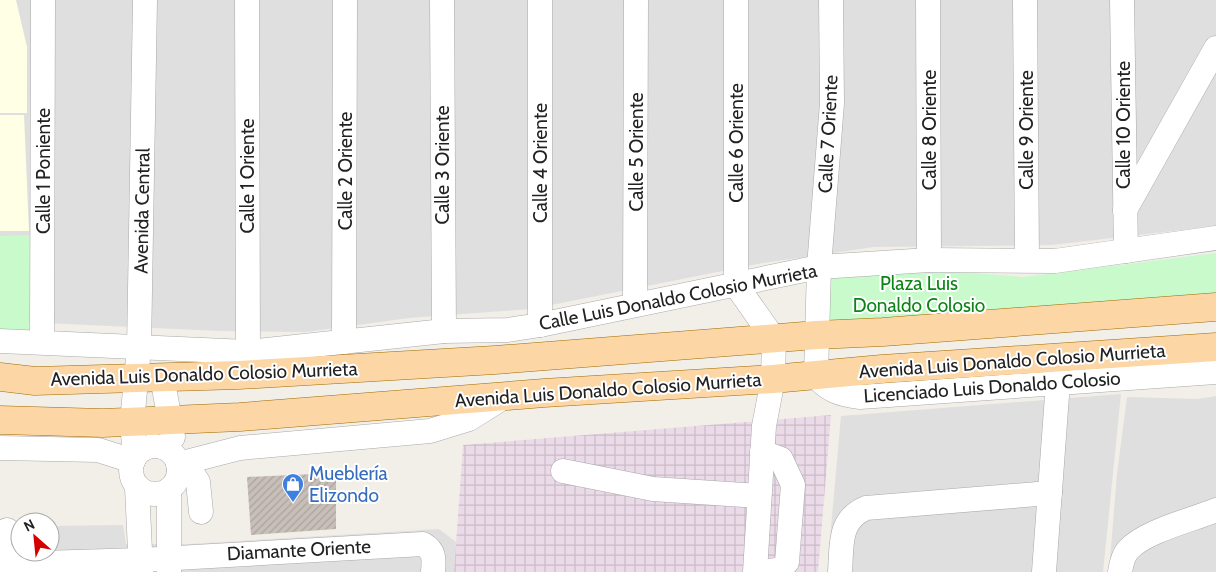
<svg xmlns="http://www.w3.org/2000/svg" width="1216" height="572" viewBox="0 0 1216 572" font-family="Cabin,sans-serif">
<defs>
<pattern id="industrial-grid" width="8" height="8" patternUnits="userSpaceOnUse" patternTransform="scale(1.25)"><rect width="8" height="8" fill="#ebdbe8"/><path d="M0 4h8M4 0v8" fill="none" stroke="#c9bcc7"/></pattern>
<pattern id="building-hatch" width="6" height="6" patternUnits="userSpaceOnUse" patternTransform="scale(1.25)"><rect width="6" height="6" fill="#c7bfb8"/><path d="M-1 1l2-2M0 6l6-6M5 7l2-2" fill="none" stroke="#aba49e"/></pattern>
</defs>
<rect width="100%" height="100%" fill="#f2efe9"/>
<g fill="#e0dfdf">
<polygon points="0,0 1216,0 1216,226 1052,245 874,247 763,263 531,309 409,318 306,332 220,331 0,321"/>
<polygon points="1121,394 1103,572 827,572 841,416"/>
<polygon points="1216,396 1216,572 1109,572 1117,474 1127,397 1197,399"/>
<polygon points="123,525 126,544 189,544 439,529 456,542 454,572 0,572 0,527 20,527 20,552 50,552 50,526"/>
</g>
<polygon fill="url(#industrial-grid)" points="831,415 818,572 454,572 463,445"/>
<g fill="#ffffe5">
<polygon points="0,0 16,0 27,47 27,113 0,113"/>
<polygon points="0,115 24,115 29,231 0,231"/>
</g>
<g fill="#c8facc">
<polygon points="31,235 29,333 0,331 0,236"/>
<polygon points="1216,253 1216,298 827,324 821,279 925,269 1023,277"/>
</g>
<polygon fill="url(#building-hatch)" points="336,473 336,529 251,535 247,477"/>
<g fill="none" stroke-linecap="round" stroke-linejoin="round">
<g stroke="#a9a9a9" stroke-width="25">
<g id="minor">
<polyline points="247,0 248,352"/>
<polyline points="442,0 444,331"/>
<polyline points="540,0 540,325"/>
<polyline points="736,0 736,285 774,339 773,379 764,426 755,572"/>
<path d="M 831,0 L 832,103 L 819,267 L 816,376 C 828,391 841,395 860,397 L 1216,372"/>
<polyline points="928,0 929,260"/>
<polyline points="1025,0 1027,259"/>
<polyline points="1122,0 1126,251"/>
<polyline points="1125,210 1216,48"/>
<polyline points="635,304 636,0"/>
<polyline points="0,341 248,352 444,331 508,330 540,325 819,267 929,260 1055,261 1216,238"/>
<polyline points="42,342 43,0"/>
<polyline points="344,342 345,0"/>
<polyline points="162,377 173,437"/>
<circle cx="155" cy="470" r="24"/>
<polyline points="0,448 98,450 133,461"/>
<polyline points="762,452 781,459 793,485 787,562 781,569 763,572"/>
<polyline points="135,457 132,422 139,348 145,0"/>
<polyline points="178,464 240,448 430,431 469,419 504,397"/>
<polyline points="563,471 653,489 759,496"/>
<polyline points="179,472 194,476 198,482 201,512"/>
<polyline points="137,487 141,572"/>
<polyline points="169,490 169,572"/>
<polyline points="7,530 9,572"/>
<path d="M 9,564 L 141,560 L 423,544 C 435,551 434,559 433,572"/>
<path d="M 840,572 C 842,545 838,520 866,508 L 1050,493"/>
<polyline points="1044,572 1058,382"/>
<path d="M 1120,572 C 1121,565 1123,556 1128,550 C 1145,531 1192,520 1216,510"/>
</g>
</g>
<g stroke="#a06b00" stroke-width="29">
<g id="major">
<polyline points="0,377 35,381 239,375 495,360 817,335 883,332 1216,307"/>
<polyline points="0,420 103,423 240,417 544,393 773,379 882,369 1216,347"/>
</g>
</g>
<use href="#minor" stroke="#fff" stroke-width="24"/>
<use href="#major" stroke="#fcd6a4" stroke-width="28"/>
</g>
<defs>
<g id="shop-pin" transform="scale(1.125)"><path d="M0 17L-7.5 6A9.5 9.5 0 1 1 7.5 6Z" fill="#3f7fe0" stroke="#fff"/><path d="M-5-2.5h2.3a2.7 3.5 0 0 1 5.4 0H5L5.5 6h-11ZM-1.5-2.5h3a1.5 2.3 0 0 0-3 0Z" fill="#fff"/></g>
</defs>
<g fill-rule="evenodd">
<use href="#shop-pin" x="293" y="484"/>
</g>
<g text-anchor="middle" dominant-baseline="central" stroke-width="4" stroke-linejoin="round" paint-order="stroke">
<g font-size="19" fill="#222" stroke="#fff">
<text transform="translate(1123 125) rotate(-90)">Calle 10 Oriente</text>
<text transform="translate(929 130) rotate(-90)">Calle 8 Oriente</text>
<text transform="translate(1026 130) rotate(-90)">Calle 9 Oriente</text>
<text transform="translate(828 134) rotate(-87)">Calle 7 Oriente</text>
<text transform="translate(736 143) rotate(-90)">Calle 6 Oriente</text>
<text transform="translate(636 152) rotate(-90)">Calle 5 Oriente</text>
<text transform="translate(540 163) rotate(-90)">Calle 4 Oriente</text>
<text transform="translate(442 165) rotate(-90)">Calle 3 Oriente</text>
<text transform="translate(43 171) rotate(-90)">Calle 1 Poniente</text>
<text transform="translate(345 171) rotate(-90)">Calle 2 Oriente</text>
<text transform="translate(247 176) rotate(-90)">Calle 1 Oriente</text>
<text transform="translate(142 211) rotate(-89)">Avenida Central</text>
<text transform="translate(678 297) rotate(-11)">Calle Luis Donaldo Colosio Murrieta</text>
<text transform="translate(1012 361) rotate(-4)">Avenida Luis Donaldo Colosio Murrieta</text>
<text transform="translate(204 374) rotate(-2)">Avenida Luis Donaldo Colosio Murrieta</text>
<text transform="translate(992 387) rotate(-4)">Licenciado Luis Donaldo Colosio</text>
<text transform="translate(608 390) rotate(-4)">Avenida Luis Donaldo Colosio Murrieta</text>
<text transform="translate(299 550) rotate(-3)">Diamante Oriente</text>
</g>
<g font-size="19" fill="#0c8416" stroke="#fff">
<text x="919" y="283">Plaza Luis<tspan x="919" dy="22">Donaldo Colosio</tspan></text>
</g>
<g font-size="19" fill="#366cbe" stroke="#fff" text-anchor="start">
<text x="309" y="473">Mueblería<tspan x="309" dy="22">Elizondo</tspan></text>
</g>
</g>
<g transform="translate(35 537) rotate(333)"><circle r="24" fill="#ffffff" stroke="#a7a7a7"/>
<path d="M0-4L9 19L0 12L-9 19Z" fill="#d40000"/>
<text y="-8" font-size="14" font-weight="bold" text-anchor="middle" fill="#222222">N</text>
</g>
</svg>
